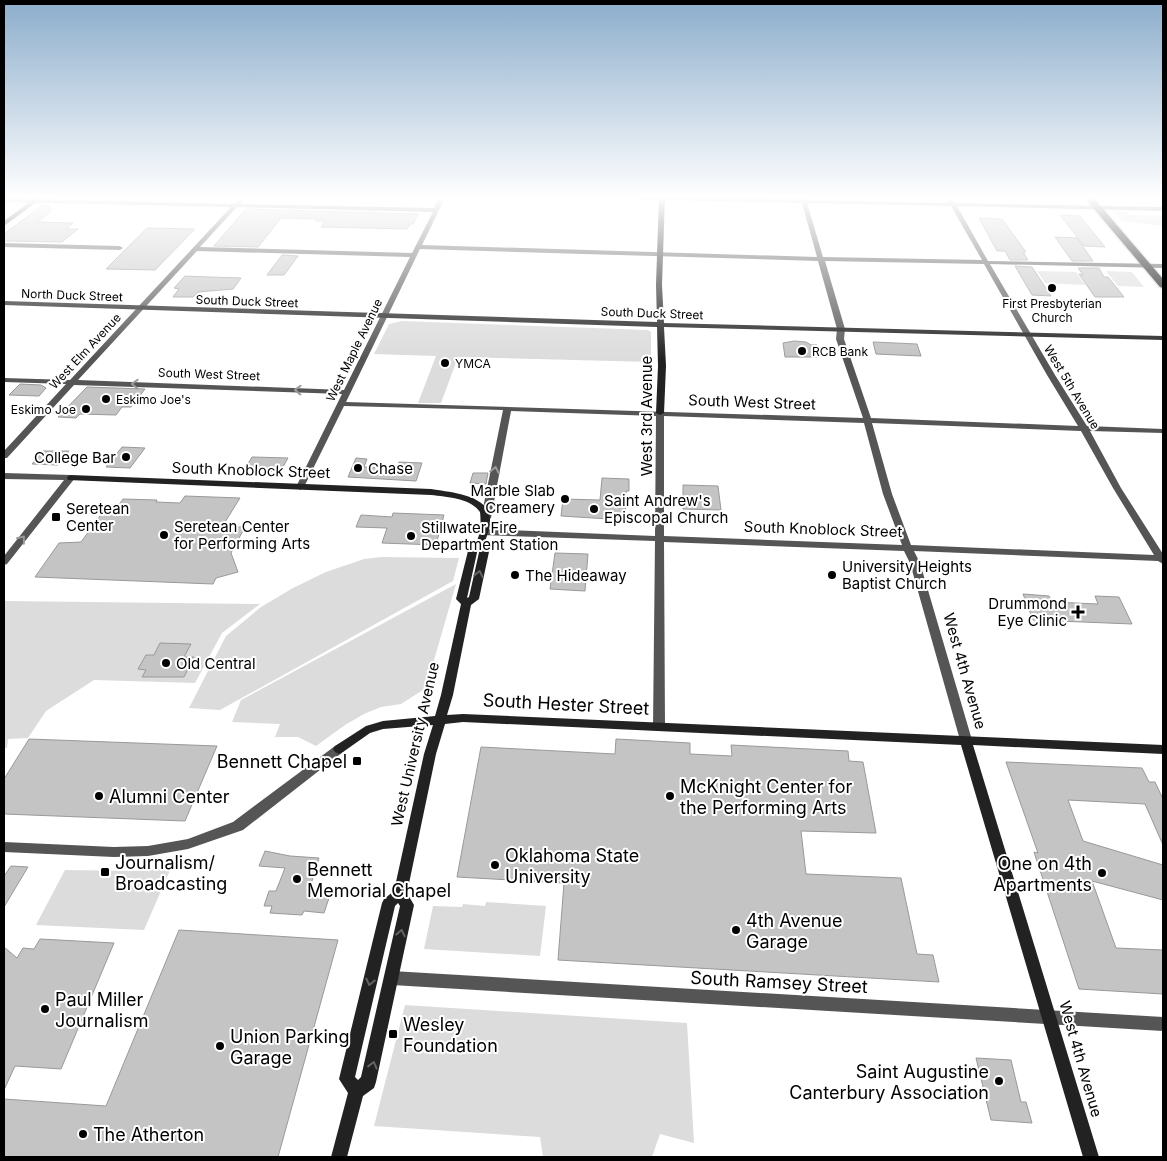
<svg xmlns="http://www.w3.org/2000/svg" width="1167" height="1161" viewBox="0 0 1167 1161" font-family="Inter,sans-serif">
<rect width="100%" height="100%" fill="#fff"/>
<g fill="#dcdcdc">
<polygon points="1115,211 1122,211 1132,215 1163,216 1163,226 1122,221 1113,212"/>
<polygon points="1037,271 1076,272 1085,285 1045,283"/>
<polygon points="1106,271 1132,272 1144,287 1118,286"/>
<polygon points="402,321 648,330 651,332 651,362 458,357 441,403 418,403 436,356 374,354 389,324"/>
<polygon points="381,557 459,558 453,581 220,710 189,708 226,636 261,607 293,588 326,572 364,559"/>
<polygon points="456,584 426,688 401,704 381,707 364,714 345,725 316,746 298,737 275,737 280,724 232,722 241,700"/>
<polygon points="4,601 260,604 222,633 195,683 94,680 46,711 28,738 8,739 7,748 4,748"/>
<polygon points="171,868 144,930 36,925 65,870 138,871"/>
<polygon points="486,902 546,906 540,956 424,949 433,906 462,907 463,904 485,906"/>
<polygon points="405,1005 687,1023 694,1143 660,1134 652,1157 543,1157 540,1137 374,1126"/>
</g>
<g fill="#c4c4c4" stroke="#999">
<polygon points="43,205 48,205 52,210 38,222 73,223 66,229 78,229 62,242 4,241 4,234"/>
<polygon points="246,209 418,214 413,224 410,224 407,229 321,227 325,221 316,221 317,219 281,218 258,247 214,246"/>
<polygon points="1060,215 1080,216 1105,247 1084,246"/>
<polygon points="979,218 1002,219 1026,252 1023,252 1028,260 1010,260 1005,251 997,251"/>
<polygon points="147,228 195,229 155,270 106,269"/>
<polygon points="1055,237 1077,238 1093,261 1072,261"/>
<polygon points="282,255 298,256 284,275 267,275"/>
<polygon points="1015,266 1032,267 1051,296 1032,295"/>
<polygon points="1078,268 1099,268 1104,277 1108,277 1124,297 1095,297 1079,274 1083,275"/>
<polygon points="185,276 208,277 241,278 233,289 198,292 193,297 173,297 179,289 174,288"/>
<polygon points="794,341 806,342 811,345 817,345 820,357 785,357 783,343"/>
<polygon points="873,342 917,344 921,356 876,354"/>
<polygon points="20,384 41,385 46,388 39,396 9,395"/>
<polygon points="87,387 145,389 131,407 122,407 116,415 80,414 76,418 58,417"/>
<polygon points="122,447 145,448 130,468 106,467"/>
<polygon points="43,451 69,451 58,465 32,464"/>
<polygon points="252,457 288,458 280,472 245,469"/>
<polygon points="356,458 367,459 364,467 397,468 399,462 422,463 416,481 348,477"/>
<polygon points="473,473 488,473 486,484 470,483"/>
<polygon points="602,478 629,479 629,491 626,491 625,520 561,516 563,499 600,500"/>
<polygon points="683,485 718,486 721,510 683,509"/>
<polygon points="185,496 240,498 222,527 245,527 231,553 238,572 216,578 213,584 35,577 59,543 81,542 108,505 119,505 123,499 157,500 156,502 180,503"/>
<polygon points="393,513 444,515 436,545 382,543 387,528 356,527 361,515 392,517"/>
<polygon points="555,553 588,554 585,591 550,589"/>
<polygon points="1023,594 1049,596 1052,602 1098,604 1095,596 1119,597 1132,624 1033,620"/>
<polygon points="160,643 191,644 184,657 194,657 184,677 142,677 146,670 138,669 146,655 154,655"/>
<polygon points="29,739 163,744 217,746 185,821 4,814 4,779"/>
<polygon points="616,739 690,743 690,754 732,756 731,745 848,751 849,761 863,762 876,833 801,831 806,874 901,878 917,954 933,955 939,982 558,960 564,883 457,877 481,747 615,754"/>
<polygon points="1006,762 1142,768 1149,782 1155,782 1163,799 1163,845 1145,804 1068,800 1083,841 1163,865 1163,900 1092,881 1116,948 1163,950 1163,994 1079,989 1034,852 1038,853"/>
<polygon points="265,851 290,856 319,858 308,894 330,895 324,913 304,911 302,915 270,913 272,906 264,906 269,891 276,891 285,868 259,866"/>
<polygon points="11,866 28,867 4,907 4,876"/>
<polygon points="179,930 338,940 278,1157 4,1157 4,1099 106,1106"/>
<polygon points="40,939 114,943 61,1069 15,1066 4,1090 4,947 17,958 23,948 34,949"/>
<polygon points="976,1058 1011,1060 1021,1102 1026,1102 1032,1123 991,1120"/>
</g>
<g fill="none" stroke-linecap="round" stroke-linejoin="round">
<g stroke="#dbdbdb" stroke-width="3">
<polygon id="highway" points="1083,196 1092,196 1163,279 1163,288 1160,287"/>
</g>
<g fill="#555" fill-rule="evenodd">
<path d="M 241,196 L 247,196 L 240,204 L 434,208 L 440,196 L 446,196 L 422,245 L 817,257 L 802,203 L 564,198 L 561,196 L 801,199 L 801,196 L 805,196 L 807,200 L 949,203 L 945,196 L 951,196 L 955,203 L 1163,207 L 1163,211 L 957,206 L 988,261 L 1163,264 L 1163,268 L 990,264 L 1055,375 L 1087,426 L 1163,429 L 1163,433 L 1090,431 L 1121,488 L 1163,554 L 1163,564 L 1158,561 L 914,551 L 920,563 L 972,740 L 970,743 L 966,744 L 962,743 L 960,740 L 910,563 L 904,551 L 664,542 L 665,727 L 663,730 L 659,731 L 655,730 L 653,727 L 655,541 L 482,535 L 477,532 L 482,529 L 655,536 L 656,416 L 511,411 L 491,518 L 486,521 L 481,518 L 503,410 L 344,406 L 304,487 L 300,490 L 296,487 L 342,394 L 74,385 L 7,458 L 4,458 L 4,451 L 66,384 L 4,382 L 4,378 L 70,380 L 231,207 L 4,202 L 4,198 L 234,204 ZM 807,203 L 951,206 L 982,260 L 823,257 ZM 237,207 L 433,212 L 412,253 L 200,247 ZM 420,249 L 818,261 L 837,329 L 836,339 L 863,418 L 346,402 ZM 197,251 L 410,257 L 344,390 L 78,380 ZM 825,261 L 984,264 L 1047,375 L 1078,426 L 871,418 L 844,339 L 845,329 ZM 664,416 L 864,423 L 883,494 L 902,545 L 664,536 ZM 872,423 L 1081,431 L 1113,488 L 1154,555 L 911,545 L 892,494 Z"/>
<polygon points="4,243 120,246 123,248 120,250 4,247"/>
<polygon points="4,473 71,475 75,478 7,564 4,565 4,556 64,480 4,479"/>
<polygon points="339,744 343,746 345,749 343,752 243,830 188,849 148,856 114,857 4,852 4,842 114,847 148,846 188,839 233,822 335,746"/>
<polygon points="392,971 1163,1017 1163,1031 392,985 387,983 385,978 387,973"/>
</g>
<g fill="#222" fill-rule="evenodd">
<polygon points="38,196 45,196 4,226 4,221"/>
<polygon points="659,196 665,196 662,285 664,323 1163,336 1163,340 664,327 666,366 664,413 660,415 656,413 658,366 657,327 4,305 4,301 657,322 656,285"/>
<path d="M 71,475 L 431,489 C 449,492 490,495 490,519 C 491,527 487,535 485,542 L 490,547 L 479,599 L 471,605 L 453,695 L 447,715 L 463,714 L 1163,745 L 1163,754 L 973,745 L 1099,1157 L 1083,1157 L 961,745 L 463,722 L 445,724 L 436,754 L 407,893 L 414,905 L 376,1082 L 374,1088 L 363,1096 L 347,1157 L 331,1157 L 348,1093 L 339,1079 L 382,903 L 384,899 L 394,891 L 424,754 L 433,725 L 383,729 L 370,733 L 343,752 L 339,754 L 335,752 L 333,749 L 335,746 L 366,726 L 383,721 L 435,716 L 441,695 L 461,604 L 456,599 L 469,547 C 471,545 474,544 476,542 C 481,535 481,520 480,512 C 470,498 448,497 431,495 L 68,480 L 67,478 L 68,476 ZM 478,548 L 480,548 L 469,597 L 467,598 ZM 398,903 L 400,906 L 361,1077 L 358,1080 L 355,1077 L 395,906 Z"/>
</g>
<use href="#highway" fill="#000" fill-rule="evenodd"/>
</g>
<defs><path id="oneway-chevron" d="M-2-3.5L2.5 0L-2 3.5" fill="none" stroke-width="1.6" stroke-linecap="round" stroke-linejoin="round" transform="scale(1.25)"/></defs>
<g stroke="#999">
<use href="#oneway-chevron" transform="translate(135 384) rotate(-178)"/>
<use href="#oneway-chevron" transform="translate(298 390) rotate(-178)"/>
<use href="#oneway-chevron" transform="translate(495 470) rotate(-79)"/>
<use href="#oneway-chevron" transform="translate(22 539) rotate(-51)"/>
</g>
<g stroke="#646464">
<use href="#oneway-chevron" transform="translate(479 574) rotate(-78)"/>
<use href="#oneway-chevron" transform="translate(401 933) rotate(-78)"/>
<use href="#oneway-chevron" transform="translate(370 982) rotate(103)"/>
<use href="#oneway-chevron" transform="translate(373 1065) rotate(-76)"/>
</g>
<linearGradient id="sky" x2="0" y2="1"><stop stop-color="#8cadcc"/><stop offset="0.55" stop-color="#fff"/><stop offset="1" stop-color="#fff" stop-opacity="0"/></linearGradient>
<rect width="1167" height="359" fill="url(#sky)"/>
<g fill="#000" stroke="#fff" stroke-width="2">
<circle cx="1052" cy="288" r="5"/>
<circle cx="802" cy="351" r="5"/>
<circle cx="445" cy="363" r="5"/>
<circle cx="106" cy="399" r="5"/>
<circle cx="86" cy="409" r="5"/>
<circle cx="126" cy="457" r="5"/>
<circle cx="358" cy="468" r="5"/>
<circle cx="565" cy="499" r="5"/>
<circle cx="594" cy="509" r="5"/>
<rect x="51" y="512" width="10" height="10" rx="2.5"/>
<circle cx="164" cy="535" r="5"/>
<circle cx="411" cy="536" r="5"/>
<circle cx="515" cy="575" r="5"/>
<circle cx="832" cy="575" r="5"/>
<path d="M1075.5 604.5h5v5h5v5h-5v5h-5v-5h-5v-5h5z"/>
<circle cx="166" cy="663" r="5"/>
<rect x="352" y="756" width="10" height="10" rx="2.5"/>
<circle cx="99" cy="796" r="5"/>
<circle cx="670" cy="796" r="5"/>
<circle cx="495" cy="865" r="5"/>
<rect x="100" y="867" width="10" height="10" rx="2.5"/>
<circle cx="1102" cy="873" r="5"/>
<circle cx="297" cy="879" r="5"/>
<circle cx="736" cy="930" r="5"/>
<circle cx="45" cy="1009" r="5"/>
<rect x="388" y="1029" width="10" height="10" rx="2.5"/>
<circle cx="220" cy="1046" r="5"/>
<circle cx="999" cy="1081" r="5"/>
<circle cx="83" cy="1134" r="5"/>
</g>
<g text-anchor="middle" dominant-baseline="central" stroke-width="4" stroke-linejoin="round" paint-order="stroke">
<g font-size="12" fill="#000" stroke="#fff">
<text transform="translate(72 295) rotate(2)">North Duck Street</text>
<text transform="translate(247 301) rotate(2)">South Duck Street</text>
<text transform="translate(652 313) rotate(2)">South Duck Street</text>
<text transform="translate(354 350) rotate(-64)">West Maple Avenue</text>
<text transform="translate(85 351) rotate(-47)">West Elm Avenue</text>
<text transform="translate(209 374) rotate(2)">South West Street</text>
<text transform="translate(1072 387) rotate(59)">West 5th Avenue</text>
</g>
<g font-size="12" fill="#000" stroke="#fff" text-anchor="start">
<text x="1052" y="303" text-anchor="middle">First Presbyterian<tspan x="1052" dy="14">Church</tspan></text>
<text x="812" y="351">RCB Bank</text>
<text x="455" y="363">YMCA</text>
<text x="116" y="399">Eskimo Joe's</text>
<text x="76" y="409" text-anchor="end">Eskimo Joe</text>
</g>
<g font-size="15" fill="#000" stroke="#fff">
<text transform="translate(752 402) rotate(2)">South West Street</text>
<text transform="translate(646 416) rotate(-90)">West 3rd Avenue</text>
<text transform="translate(251 470) rotate(2)">South Knoblock Street</text>
<text transform="translate(823 529) rotate(2)">South Knoblock Street</text>
<text transform="translate(965 671) rotate(74)">West 4th Avenue</text>
<text transform="translate(415 744) rotate(-77)">West University Avenue</text>
<text transform="translate(1081 1059) rotate(74)">West 4th Avenue</text>
</g>
<g font-size="15" fill="#000" stroke="#fff" text-anchor="start">
<text x="116" y="457" text-anchor="end">College Bar</text>
<text x="368" y="468">Chase</text>
<text x="555" y="490" text-anchor="end">Marble Slab<tspan x="555" dy="17">Creamery</tspan></text>
<text x="604" y="500">Saint Andrew's<tspan x="604" dy="17">Episcopal Church</tspan></text>
<text x="66" y="508">Seretean<tspan x="66" dy="17">Center</tspan></text>
<text x="174" y="526">Seretean Center<tspan x="174" dy="17">for Performing Arts</tspan></text>
<text x="421" y="527">Stillwater Fire<tspan x="421" dy="17">Department Station</tspan></text>
<text x="842" y="566">University Heights<tspan x="842" dy="17">Baptist Church</tspan></text>
<text x="525" y="575">The Hideaway</text>
<text x="1067" y="603" text-anchor="end">Drummond<tspan x="1067" dy="17">Eye Clinic</tspan></text>
<text x="176" y="663">Old Central</text>
</g>
<g font-size="18" fill="#000" stroke="#fff">
<text transform="translate(566 704) rotate(3)">South Hester Street</text>
<text transform="translate(779 982) rotate(3)">South Ramsey Street</text>
</g>
<g font-size="18" fill="#000" stroke="#fff" text-anchor="start">
<text x="347" y="761" text-anchor="end">Bennett Chapel</text>
<text x="680" y="786">McKnight Center for<tspan x="680" dy="21">the Performing Arts</tspan></text>
<text x="109" y="796">Alumni Center</text>
<text x="505" y="855">Oklahoma State<tspan x="505" dy="21">University</tspan></text>
<text x="115" y="862">Journalism/<tspan x="115" dy="21">Broadcasting</tspan></text>
<text x="1092" y="863" text-anchor="end">One on 4th<tspan x="1092" dy="21">Apartments</tspan></text>
<text x="307" y="869">Bennett<tspan x="307" dy="21">Memorial Chapel</tspan></text>
<text x="746" y="920">4th Avenue<tspan x="746" dy="21">Garage</tspan></text>
<text x="55" y="999">Paul Miller<tspan x="55" dy="21">Journalism</tspan></text>
<text x="403" y="1024">Wesley<tspan x="403" dy="21">Foundation</tspan></text>
<text x="230" y="1036">Union Parking<tspan x="230" dy="21">Garage</tspan></text>
<text x="989" y="1071" text-anchor="end">Saint Augustine<tspan x="989" dy="21">Canterbury Association</tspan></text>
<text x="93" y="1134">The Atherton</text>
</g>
</g>
<rect width="1167" height="1161" fill="none" stroke="#000000" stroke-width="10"/>
</svg>
